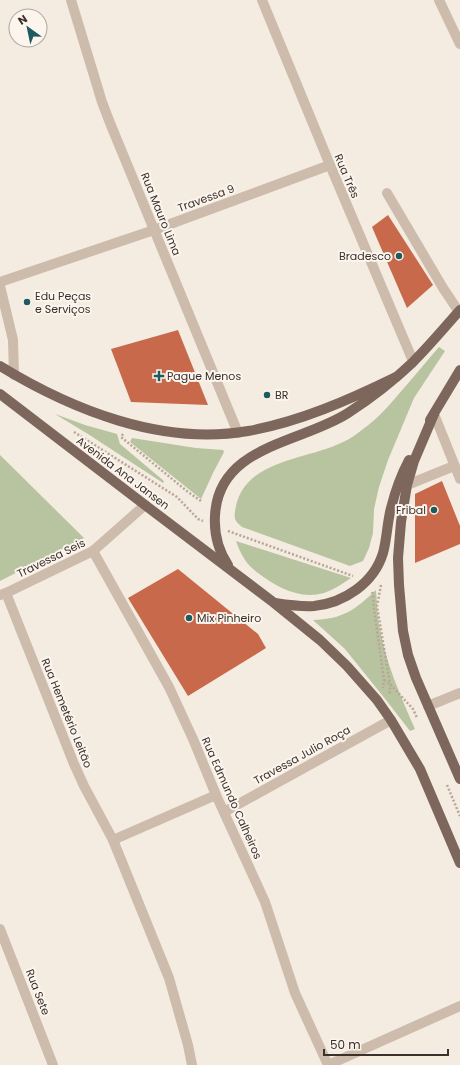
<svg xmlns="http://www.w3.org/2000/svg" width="460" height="1065" viewBox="0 0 460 1065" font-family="Poppins,sans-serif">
<rect width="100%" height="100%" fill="#f4ebe1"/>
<g fill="#b8c4a0">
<path d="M 439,347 L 445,351 L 414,398 L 388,460 L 379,487 L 374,509 L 373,533 L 369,548 L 363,561 L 350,566 L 242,527 C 233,520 234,517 236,506 C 246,459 308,460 343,442 C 350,439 357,434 363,429 C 379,418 391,403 404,388 C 416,374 427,361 439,347 Z"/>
<polygon points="55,414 85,425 117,434 120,444 164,481 163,483 88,434"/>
<polygon points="132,438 196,448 223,450 224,452 213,473 201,499 130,442"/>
<polygon points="0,455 84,538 0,581"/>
<path d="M 236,541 L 351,578 C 342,584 333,590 324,593 C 299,600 277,587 258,573 C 253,569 248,565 245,560 C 241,554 238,547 236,541 Z"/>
<path d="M 376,590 C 377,601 377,613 379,624 C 385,661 400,695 415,729 L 410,731 L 386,700 L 345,649 L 313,620 C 343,619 355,610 376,590 Z"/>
</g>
<g fill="#c8694b">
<polygon points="388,215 433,285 407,308 372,227"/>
<polygon points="178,330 208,405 131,402 111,349"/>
<polygon points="442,481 460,526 460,544 415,563 415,494"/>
<polygon points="178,569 258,634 266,648 188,696 128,598"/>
</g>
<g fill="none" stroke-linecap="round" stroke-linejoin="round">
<g stroke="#b9a596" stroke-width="2.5" stroke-dasharray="2 2" stroke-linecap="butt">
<polyline points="74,432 177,497 198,519 203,521"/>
<polyline points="123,434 121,437 188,492 201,501"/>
<polyline points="228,531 353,576"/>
<polyline points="381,585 377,606 390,684 390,692 388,694"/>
<polyline points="372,592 373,594 374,609 384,680 383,688"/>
<polyline points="384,680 390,684 413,709 417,718"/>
<polyline points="447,785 460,816"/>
</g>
<g stroke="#cdbbac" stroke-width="10">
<polyline points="71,0 102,102 110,123 238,433"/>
<polyline points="262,0 330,165 413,361"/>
<polyline points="439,0 460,44"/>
<polyline points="387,193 443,288 459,312"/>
<polyline points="0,282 154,230 330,165"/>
<polyline points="0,286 13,340 14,375"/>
<polyline points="434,414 460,479"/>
<polyline points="407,485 454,466"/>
<polyline points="93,551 169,687 193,739 216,795 265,902 295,993 328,1065"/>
<polyline points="6,593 74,764 84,786 113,840 169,978 188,1045 192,1065"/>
<polyline points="0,595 6,593 93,551 145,505"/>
<polyline points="428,706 460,693"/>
<polyline points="224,812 391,720"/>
<polyline points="113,840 216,795"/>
<polyline points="0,929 53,1065"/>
<polyline points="328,1065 460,1006"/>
</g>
<g stroke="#7d675c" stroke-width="10">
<path d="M 0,366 C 72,410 162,446 248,431 C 299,422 349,400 396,377"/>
<polyline points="0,394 145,505 273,602 320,640 347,666 377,700 391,720 420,769 460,863"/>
<polyline points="434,414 414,461 407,485 401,522 398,558 399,585 403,631 408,655 416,678 460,779"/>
<polyline points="430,420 460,370"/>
<path d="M 228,565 C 218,550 214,533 215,516 C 218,445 302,443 348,413 C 371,398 393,381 413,362 C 429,346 445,327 460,310"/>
<path d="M 275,603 C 288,605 301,607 314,606 C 344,603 374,583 383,553 C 387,539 387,523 391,508 C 395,492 401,475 409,460"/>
</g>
</g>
<g fill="#1f5a5e" stroke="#fbf5ee" stroke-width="1.5">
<circle cx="399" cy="256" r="4"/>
<circle cx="27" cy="302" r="4"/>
<path d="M157 370h4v4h4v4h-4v4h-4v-4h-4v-4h4z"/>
<circle cx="267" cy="395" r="4"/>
<circle cx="434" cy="510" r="4"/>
<circle cx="189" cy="618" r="4"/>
</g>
<g text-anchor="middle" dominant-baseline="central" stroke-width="4" stroke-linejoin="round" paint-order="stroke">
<g font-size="11" fill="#3b302b" stroke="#fbf5ee">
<text transform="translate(347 176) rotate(67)">Rua Três</text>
<text transform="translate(206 198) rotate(-20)">Travessa 9</text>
<text transform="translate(161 214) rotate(68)">Rua Mauro Lima</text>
<text transform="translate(123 473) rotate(37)">Avenida Ana Jansen</text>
<text transform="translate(51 558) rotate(-26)">Travessa Seis</text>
<text transform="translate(67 713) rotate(68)">Rua Hemetério Leitão</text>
<text transform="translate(302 755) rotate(-29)">Travessa Julio Roça</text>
<text transform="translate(232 798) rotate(66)">Rua Edmundo Calheiros</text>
<text transform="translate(38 992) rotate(69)">Rua Sete</text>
</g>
<g font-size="11" fill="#3b302b" stroke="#fbf5ee" text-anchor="start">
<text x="391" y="256" text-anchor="end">Bradesco</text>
<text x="35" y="296">Edu Peças<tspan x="35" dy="13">e Serviços</tspan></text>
<text x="167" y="376">Pague Menos</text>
<text x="275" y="395">BR</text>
<text x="426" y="510" text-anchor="end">Fribal</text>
<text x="197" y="618">Mix Pinheiro</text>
</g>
</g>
<g transform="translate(28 28) rotate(327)"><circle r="19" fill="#fbf5ee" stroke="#aea6a0"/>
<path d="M0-3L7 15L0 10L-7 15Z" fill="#1f5a5e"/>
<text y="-6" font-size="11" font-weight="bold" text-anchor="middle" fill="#3b302b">N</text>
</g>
<path d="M324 1049v6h124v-6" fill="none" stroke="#3b302b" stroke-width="2"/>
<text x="330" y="1049" font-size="12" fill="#3b302b" stroke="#fbf5ee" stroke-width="3" paint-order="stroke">50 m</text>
</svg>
